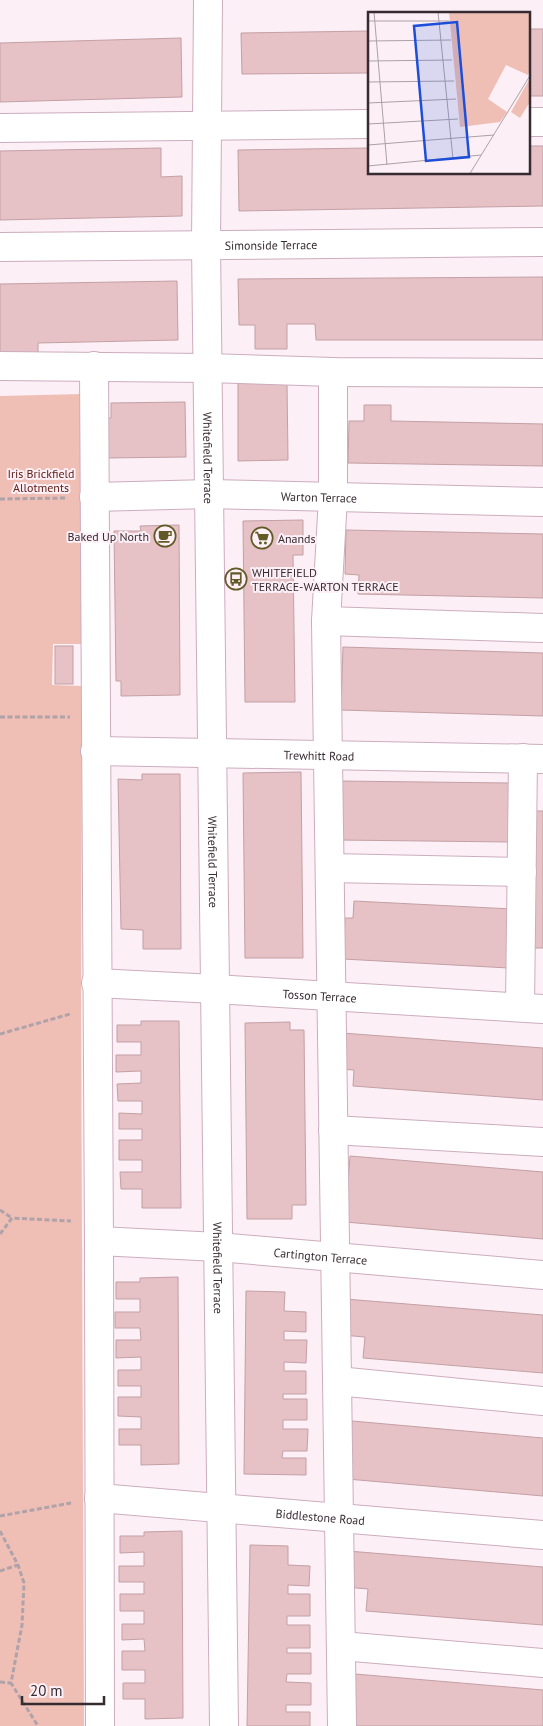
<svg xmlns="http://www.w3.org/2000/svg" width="543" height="1726" viewBox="0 0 543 1726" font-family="'PT Sans',sans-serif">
<rect width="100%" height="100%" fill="#fceff6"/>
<polygon fill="#efbfb5" points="83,394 82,644 53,644 52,685 82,686 81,998 84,1726 0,1726 0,396"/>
<g fill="#e6c1c6" stroke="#c3a0a5">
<rect x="529" y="29" width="14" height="67"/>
<polygon points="369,31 369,73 242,74 241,33"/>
<polygon points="181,38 182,97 0,102 0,43"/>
<polygon points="529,146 543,146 543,206 239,211 238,150 369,148 369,174 529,174"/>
<polygon points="161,148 161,177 182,176 182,216 0,220 0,151"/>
<polygon points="543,277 543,340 316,340 315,324 287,324 287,349 255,349 255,325 239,325 238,279"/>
<polygon points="177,281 178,340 38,343 38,354 0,354 0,284"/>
<polygon points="287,382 288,460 238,461 238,383"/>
<polygon points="185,402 186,457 104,458 103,418 111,418 111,403"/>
<polygon points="364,405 391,405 391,421 543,424 543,466 348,463 349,421 364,421"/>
<polygon points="303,520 303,555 293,555 295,702 245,702 243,521"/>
<polygon points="179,525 180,695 121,696 121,681 116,681 114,531 141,531 140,526"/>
<polygon points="346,530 543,534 543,598 358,594 359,575 345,574"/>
<rect x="55" y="646" width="18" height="38"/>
<polygon points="343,647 543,653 543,716 341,710"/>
<polygon points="301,772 303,958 245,958 243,773"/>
<polygon points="142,774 180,774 181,949 143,949 143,930 121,929 118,779 142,780"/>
<polygon points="339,781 510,783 510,842 338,840"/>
<rect x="533" y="811" width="10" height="137"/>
<polygon points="354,901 512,909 509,968 343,959 345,918 353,918"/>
<polygon points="141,1021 179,1021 181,1208 142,1208 142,1189 121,1189 120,1172 142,1172 142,1160 119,1160 119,1140 142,1140 142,1129 119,1129 119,1113 142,1114 142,1101 118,1101 117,1084 141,1083 141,1071 116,1072 116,1055 141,1055 141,1042 117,1042 117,1025 141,1025"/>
<polygon points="290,1022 290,1030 304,1030 306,1205 292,1205 292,1219 247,1219 245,1023"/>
<polygon points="342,1033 543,1048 543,1100 353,1086 354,1070 339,1069"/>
<polygon points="350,1156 543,1172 543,1239 345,1222"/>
<polygon points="178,1277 179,1464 141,1465 141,1445 119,1445 119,1429 141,1429 141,1417 118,1416 118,1397 141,1397 141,1386 118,1386 118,1370 141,1370 141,1357 116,1358 116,1340 141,1340 140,1328 115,1328 115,1312 140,1312 140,1299 116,1299 116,1282 140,1282 140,1278"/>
<polygon points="246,1291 285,1292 284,1311 306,1312 306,1332 284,1331 284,1340 307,1340 306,1363 284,1362 284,1371 306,1371 306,1394 283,1394 283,1399 307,1399 307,1420 283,1420 283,1429 308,1429 307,1451 283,1451 282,1458 306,1458 306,1475 244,1474"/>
<polygon points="345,1299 543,1315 543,1373 363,1358 365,1337 342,1335"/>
<polygon points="352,1421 543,1438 543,1496 347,1479"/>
<polygon points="182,1531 183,1718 145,1719 145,1699 123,1699 123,1683 145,1683 145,1670 122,1670 122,1651 145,1651 144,1639 122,1640 122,1624 144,1624 144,1611 120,1611 120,1594 144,1594 144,1582 119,1582 119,1566 144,1566 144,1552 120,1553 120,1536 144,1536 144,1532"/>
<polygon points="250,1545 288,1546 288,1565 310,1566 309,1586 288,1585 288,1594 310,1594 310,1616 287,1616 287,1625 310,1625 310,1648 287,1648 287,1653 311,1653 311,1674 287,1674 286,1682 311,1683 311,1705 286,1705 286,1712 310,1712 310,1726 247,1726"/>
<polygon points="348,1551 543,1567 543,1625 366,1611 368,1589 345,1587"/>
<polygon points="355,1674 543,1690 543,1726 350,1726"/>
</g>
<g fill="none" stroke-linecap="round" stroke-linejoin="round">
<g stroke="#ccadbe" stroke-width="30">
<g id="minor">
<path id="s1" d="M 208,0 L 206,245 L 224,1726"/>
<polyline points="529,122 543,122"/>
<polyline points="0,128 369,124"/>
<path id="s2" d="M 0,247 L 543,242"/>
<polyline points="0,366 208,368 333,372 543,373"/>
<polyline points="94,366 99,1241 100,1726"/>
<polyline points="333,372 333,497 326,621 342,1726"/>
<path id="s3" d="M 94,497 L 209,494 L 543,502"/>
<polyline points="326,621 543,628"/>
<path id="s4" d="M 95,751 L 543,759"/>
<polyline points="330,868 522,872"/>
<path id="s5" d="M 96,983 L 215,989 L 543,1009"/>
<polyline points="520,1007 523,758"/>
<polyline points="333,1130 543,1142"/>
<path id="s6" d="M 99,1241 L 218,1247 L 543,1275"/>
<polyline points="337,1381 543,1401"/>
<path id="s7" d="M 99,1498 L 543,1535"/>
<polyline points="341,1646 543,1663"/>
</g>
</g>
<g stroke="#afa2a9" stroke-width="3" stroke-dasharray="5 2.5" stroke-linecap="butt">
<polyline points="0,499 67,498"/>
<polyline points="0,717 70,717"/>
<polyline points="0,1034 70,1014"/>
<polyline points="0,1210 12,1218"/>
<polyline points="0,1234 12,1218 71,1221"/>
<polyline points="0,1516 71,1503"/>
<polyline points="0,1531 18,1565 24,1583 22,1625 11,1683 38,1726"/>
<polyline points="0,1571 18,1565"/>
<polyline points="0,1682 11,1683"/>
</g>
<use href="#minor" stroke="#fff" stroke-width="28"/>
</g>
<defs>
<g id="cafe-ring" transform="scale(1.125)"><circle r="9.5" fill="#fceff6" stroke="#615a27" stroke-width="1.5"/><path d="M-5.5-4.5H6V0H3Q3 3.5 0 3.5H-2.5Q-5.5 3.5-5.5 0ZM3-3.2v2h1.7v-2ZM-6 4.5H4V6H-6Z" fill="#615a27"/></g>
<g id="supermarket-ring" transform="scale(1.125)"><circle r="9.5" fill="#fceff6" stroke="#615a27" stroke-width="1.5"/><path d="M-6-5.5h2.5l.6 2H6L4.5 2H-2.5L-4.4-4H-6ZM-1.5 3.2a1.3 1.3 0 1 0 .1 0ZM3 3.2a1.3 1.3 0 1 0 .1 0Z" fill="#615a27"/></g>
<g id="bus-ring" transform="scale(1.125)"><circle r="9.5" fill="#fceff6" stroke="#615a27" stroke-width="1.5"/><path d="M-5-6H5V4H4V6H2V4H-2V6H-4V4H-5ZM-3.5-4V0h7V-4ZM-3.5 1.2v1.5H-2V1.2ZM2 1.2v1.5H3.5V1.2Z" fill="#615a27"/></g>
</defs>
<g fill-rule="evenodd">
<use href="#cafe-ring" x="165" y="536"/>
<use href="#supermarket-ring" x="262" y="538"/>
<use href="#bus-ring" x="236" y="579"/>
</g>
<g text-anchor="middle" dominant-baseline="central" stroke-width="4" stroke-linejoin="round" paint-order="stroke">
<g font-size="12" fill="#372b32" stroke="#fceff6">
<text stroke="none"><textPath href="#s2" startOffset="271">Simonside Terrace</textPath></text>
<text stroke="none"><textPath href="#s1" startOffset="458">Whitefield Terrace</textPath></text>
<text stroke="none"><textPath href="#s3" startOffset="225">Warton Terrace</textPath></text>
<text stroke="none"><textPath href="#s4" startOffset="224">Trewhitt Road</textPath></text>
<text stroke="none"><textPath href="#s1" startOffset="862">Whitefield Terrace</textPath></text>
<text stroke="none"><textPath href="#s5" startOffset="224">Tosson Terrace</textPath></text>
<text stroke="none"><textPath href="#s6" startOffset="222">Cartington Terrace</textPath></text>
<text stroke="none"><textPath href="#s1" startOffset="1268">Whitefield Terrace</textPath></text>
<text stroke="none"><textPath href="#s7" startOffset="222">Biddlestone Road</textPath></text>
</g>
<g font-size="12" fill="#612218" stroke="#fceff6">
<text x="41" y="473">Iris Brickfield<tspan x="41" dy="14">Allotments</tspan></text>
</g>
<g font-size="12" fill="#372b32" stroke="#fceff6" text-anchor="start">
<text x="149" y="536" text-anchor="end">Baked Up North</text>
<text x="278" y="538">Anands</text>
<text x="252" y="572">WHITEFIELD<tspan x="252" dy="14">TERRACE-WARTON TERRACE</tspan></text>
</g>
</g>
<g transform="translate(368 12)">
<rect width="162" height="162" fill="#fceff6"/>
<path d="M 81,0 L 162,0 L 162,57 L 160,63 L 138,53 L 120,87 L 139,100 L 132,110 L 92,115 ZM 162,66 L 162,90 L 152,106 L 143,100 Z" fill="#efbfb5"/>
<path fill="none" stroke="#ada1a8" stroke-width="1" d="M 6,0 L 19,153M 70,0 L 85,147M 0,9 L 81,9M 0,29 L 83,28M 0,49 L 84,48M 0,70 L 86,69M 0,91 L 88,87M 0,112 L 90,107M 0,133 L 126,123M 0,154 L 113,143M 101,163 L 163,62"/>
<path fill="#1d4ed8" fill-opacity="0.15" stroke="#1d4ed8" stroke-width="2.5" d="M 89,10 L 101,145 L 58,149 L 46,14 Z"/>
<rect width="162" height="162" fill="none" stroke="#372b32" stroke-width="2.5"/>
</g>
<path d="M22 1696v8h82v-8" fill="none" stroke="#372b32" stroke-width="2.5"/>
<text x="30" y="1696" font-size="15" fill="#372b32" stroke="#fceff6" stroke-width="4" paint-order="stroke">20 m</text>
</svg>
